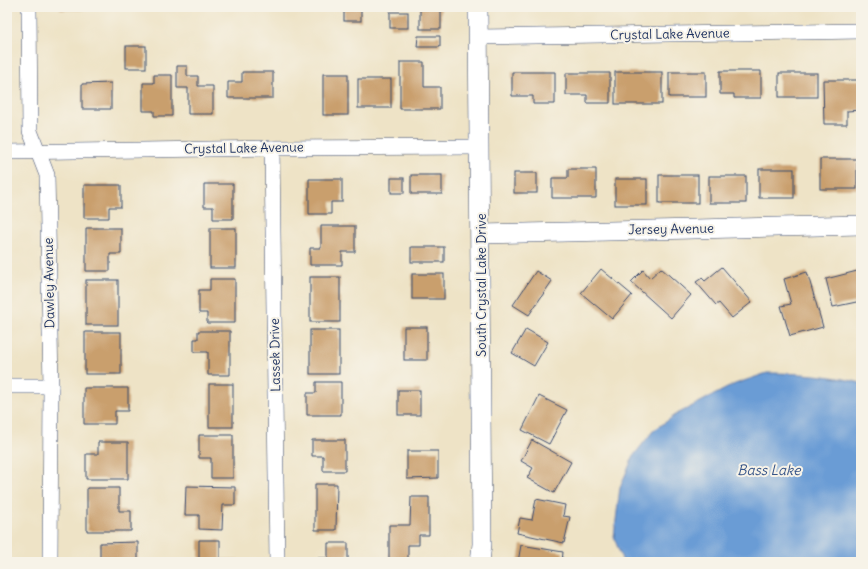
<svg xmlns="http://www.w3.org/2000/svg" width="868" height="569" viewBox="0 0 868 569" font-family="Delius,sans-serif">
<rect width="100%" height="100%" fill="#f7f3e8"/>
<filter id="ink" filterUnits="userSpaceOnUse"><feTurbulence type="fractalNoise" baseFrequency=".025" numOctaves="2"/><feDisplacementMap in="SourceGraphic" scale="8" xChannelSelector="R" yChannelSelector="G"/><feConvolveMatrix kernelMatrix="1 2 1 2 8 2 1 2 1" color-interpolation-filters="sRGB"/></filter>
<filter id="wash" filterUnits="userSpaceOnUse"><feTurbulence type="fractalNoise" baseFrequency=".012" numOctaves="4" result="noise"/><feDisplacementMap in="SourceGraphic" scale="16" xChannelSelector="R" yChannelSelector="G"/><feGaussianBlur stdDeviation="0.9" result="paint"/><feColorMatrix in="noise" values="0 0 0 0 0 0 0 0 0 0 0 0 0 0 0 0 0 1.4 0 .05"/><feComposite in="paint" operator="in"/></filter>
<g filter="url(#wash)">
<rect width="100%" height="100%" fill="#eee3c6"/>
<path fill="#6a9cd5" stroke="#42669a" d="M 767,373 C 799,373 830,375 861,383 L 861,562 L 623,562 L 614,537 L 620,487 L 634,455 L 653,431 L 677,414 L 735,384 Z"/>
<g id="blocks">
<g fill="#c99f6d">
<rect x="60" y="7" width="23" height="3"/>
<rect x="344" y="7" width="17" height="14"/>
<rect x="420" y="7" width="21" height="22"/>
<rect x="390" y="12" width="18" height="16"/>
<polygon points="418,36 440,36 440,47 417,47"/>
<rect x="126" y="46" width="20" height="22"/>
<polygon points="400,62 424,62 424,87 440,87 440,109 400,109"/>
<polygon points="177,66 187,66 187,76 198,76 198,86 213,86 213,114 188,114 188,88 177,88"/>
<polygon points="720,71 761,71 761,98 734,98 734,94 720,94"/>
<polygon points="242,72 273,72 273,98 228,98 228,82 242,82"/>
<polygon points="512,72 555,72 555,104 533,104 533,96 512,96"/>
<rect x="615" y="72" width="47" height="32"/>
<rect x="669" y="72" width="37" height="25"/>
<polygon points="566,73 610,73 610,103 587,103 587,95 566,95"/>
<rect x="779" y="73" width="38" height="24"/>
<rect x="323" y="74" width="25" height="41"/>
<polygon points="154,75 172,75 172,116 154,116 154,111 143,111 143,83 154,83"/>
<rect x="358" y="79" width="33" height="29"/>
<polygon points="823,80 861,80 861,110 847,111 847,124 824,124"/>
<polygon points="111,83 111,109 82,109 82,84"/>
<rect x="820" y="159" width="37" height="30"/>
<polygon points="568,169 596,169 596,198 552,198 552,178 568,178"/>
<rect x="759" y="169" width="35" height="29"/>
<rect x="514" y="173" width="23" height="20"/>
<rect x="411" y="175" width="31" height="19"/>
<rect x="659" y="175" width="39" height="28"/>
<rect x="709" y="176" width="37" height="27"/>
<rect x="391" y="178" width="13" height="15"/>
<polygon points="309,179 342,179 342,202 331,202 331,214 309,214"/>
<rect x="615" y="179" width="32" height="26"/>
<polygon points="204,184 233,184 233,219 213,219 213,207 204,207"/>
<polygon points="84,185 121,185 121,207 109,207 109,218 84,218"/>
<polygon points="321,226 355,226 355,252 342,252 342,265 310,265 310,248 321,248"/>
<polygon points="86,228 121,228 121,254 110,254 110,271 86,271"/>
<rect x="210" y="228" width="26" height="40"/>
<rect x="411" y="247" width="33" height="15"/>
<polygon points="722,267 752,302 732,318 719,303 716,305 696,282 702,278 705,281"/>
<polygon points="661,268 691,295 671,318 631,282 643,270 650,278"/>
<polygon points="601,269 632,295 612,319 581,293"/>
<polygon points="861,270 861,301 833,307 826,279"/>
<polygon points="536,271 552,281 529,315 513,305"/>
<polygon points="807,272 823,327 790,336 781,306 791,304 784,279"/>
<rect x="412" y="274" width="32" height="25"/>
<rect x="310" y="277" width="30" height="45"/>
<polygon points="210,279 235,279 235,323 207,323 207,313 199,313 199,290 210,290"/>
<rect x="86" y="280" width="32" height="45"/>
<rect x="404" y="327" width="23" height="33"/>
<polygon points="526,329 548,342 534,366 512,353"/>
<rect x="310" y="330" width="29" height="44"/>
<polygon points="198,331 230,331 230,375 208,375 208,352 194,352 194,339 198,339"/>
<rect x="85" y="332" width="36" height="42"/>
<polygon points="316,382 341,382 341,415 307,415 307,393 316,393"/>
<rect x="209" y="384" width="24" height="43"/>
<polygon points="84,388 128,388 128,411 115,411 115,424 84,424"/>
<rect x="398" y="390" width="22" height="25"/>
<polygon points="539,396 567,410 549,444 522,430"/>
<polygon points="199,435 233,435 233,478 211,478 211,458 199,458"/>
<polygon points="312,440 345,440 345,471 323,471 323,456 312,456"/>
<polygon points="532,440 571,462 554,493 527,478 533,468 521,461"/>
<polygon points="98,442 128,442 128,479 86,479 86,454 98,454"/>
<polygon points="407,451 438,451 438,478 407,479"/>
<polygon points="315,484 337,484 336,530 315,530"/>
<polygon points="186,486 235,487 235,505 223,505 222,530 199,529 199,515 185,515"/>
<polygon points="87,488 119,488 119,511 131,511 131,531 87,531"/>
<polygon points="411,497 429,497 429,535 419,535 419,545 408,545 408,562 389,562 389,525 410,525"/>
<polygon points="536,499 565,505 563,516 570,517 564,543 517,533 520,518 532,520"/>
<polygon points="199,540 220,540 220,559 238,559 238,562 199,562"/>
<polygon points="138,542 138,562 89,562 89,560 100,559 100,543"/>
<polygon points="328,543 348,543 348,562 313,562 313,558 328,558"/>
<polygon points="521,545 563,552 562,562 518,562"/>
</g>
</g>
</g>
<g filter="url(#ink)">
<use href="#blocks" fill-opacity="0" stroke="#3b4a6e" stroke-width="1"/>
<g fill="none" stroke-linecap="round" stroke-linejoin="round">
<g stroke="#3b4a6e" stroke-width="16">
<g id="minor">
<polyline points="29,7 30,131 47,175 51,386 50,562"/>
<polyline points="479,37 861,31"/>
<polyline points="272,148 277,562"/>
<polyline points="7,152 272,148 480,147"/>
<polyline points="7,386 51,386"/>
</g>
</g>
<g stroke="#3b4a6e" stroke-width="20">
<g id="tertiary">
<polyline points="478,7 482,544 480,562"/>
<polyline points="481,234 861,225"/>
</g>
</g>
<use href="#minor" stroke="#fff" stroke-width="15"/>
<use href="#tertiary" stroke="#fff" stroke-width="19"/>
</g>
</g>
<g text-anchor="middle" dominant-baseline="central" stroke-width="4" stroke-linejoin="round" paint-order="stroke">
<g font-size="13" fill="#1b2f5e" stroke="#f7f3e8">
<text transform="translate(670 34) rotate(-1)">Crystal Lake Avenue</text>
<text transform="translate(244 148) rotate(-1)">Crystal Lake Avenue</text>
<text transform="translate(671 229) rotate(-1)">Jersey Avenue</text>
<text transform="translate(49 283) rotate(-91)">Dawley Avenue</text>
<text transform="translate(481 285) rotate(-90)">South Crystal Lake Drive</text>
<text transform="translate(275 355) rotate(-91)">Lassek Drive</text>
</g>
<g font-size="14" font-style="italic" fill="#375588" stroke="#f7f3e8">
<text x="769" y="470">Bass Lake</text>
</g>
</g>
<rect width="868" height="569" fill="none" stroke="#f7f3e8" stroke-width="24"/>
</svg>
